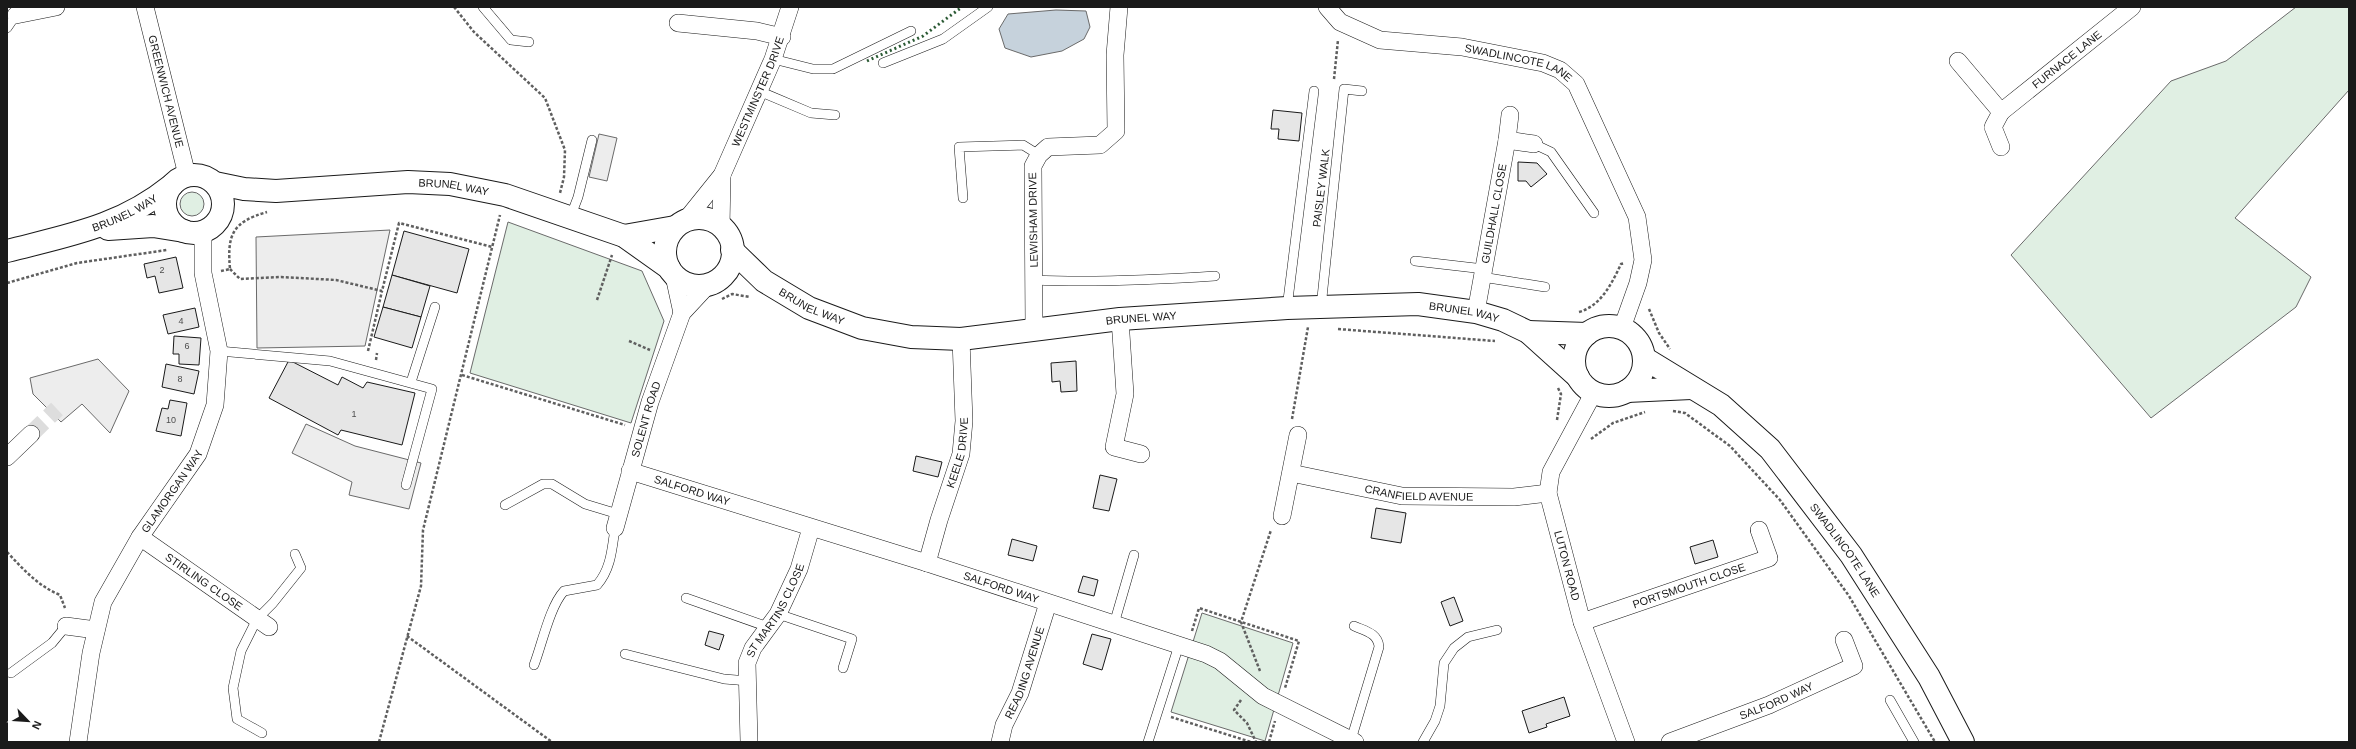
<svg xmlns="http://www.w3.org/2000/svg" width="2356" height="749" viewBox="0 0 2356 749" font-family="Helvetica,sans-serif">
<rect width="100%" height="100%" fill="#fff"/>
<g fill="#e0efe3" stroke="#6a6a6a">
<polygon points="2296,7 2349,7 2349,90 2235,218 2311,277 2296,307 2151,418 2011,255 2171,81 2226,61"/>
<circle cx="192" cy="204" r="12"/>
<polygon points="508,222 642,271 664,321 631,423 470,373"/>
<polygon points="1202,613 1293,643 1265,741 1171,712"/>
</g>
<g fill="#ededed" stroke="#6a6a6a">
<polygon points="599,134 617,138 607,181 589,177"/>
<polygon points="390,230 365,346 257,348 256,237"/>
<polygon points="98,359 129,391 110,433 82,404 61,422 33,394 30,378"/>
<polygon points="306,424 355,446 421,463 409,509 349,495 352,482 292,453"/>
</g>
<polygon fill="#c6d2dc" stroke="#6a6a6a" points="1056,10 1086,11 1090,27 1084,39 1062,51 1031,57 1005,48 999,29 1008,14"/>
<g fill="#e6e6e6" stroke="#1a1a1a">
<polygon points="1273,110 1302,113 1299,141 1278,139 1279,129 1271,129"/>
<polygon points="1518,162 1537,163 1547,174 1531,187 1526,181 1518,181"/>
<polygon points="404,231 469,249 457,293 392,275"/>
<polygon points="176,257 183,288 159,293 155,276 147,278 144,264"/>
<polygon points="392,275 430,286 421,317 383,307"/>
<polygon points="383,307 421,317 412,348 374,337"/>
<polygon points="195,308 199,327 168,334 163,315"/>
<polygon points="174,336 201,338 199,365 179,364 179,354 173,354"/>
<polygon points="289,360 338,385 342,377 363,388 367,382 415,393 402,445 341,430 338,435 269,398"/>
<polygon points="1076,361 1077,391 1061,392 1060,381 1052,382 1051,363"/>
<polygon points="166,364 199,371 194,394 162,387"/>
<polygon points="170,400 187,403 181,436 156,431 162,408 168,409"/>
<polygon points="916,456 942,462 938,477 913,471"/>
<polygon points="1100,475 1117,479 1109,511 1093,508"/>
<polygon points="1376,508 1406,513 1401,543 1371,538"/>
<polygon points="1012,539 1037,546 1033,561 1008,555"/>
<polygon points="1713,540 1718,557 1695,564 1690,547"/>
<polygon points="1083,576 1098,580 1094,596 1078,592"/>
<polygon points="1454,597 1463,621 1450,626 1441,602"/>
<polygon points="709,631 724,635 719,650 705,645"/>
<polygon points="1092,634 1111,639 1102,670 1083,664"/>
<polygon points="1564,697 1570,716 1546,724 1547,727 1529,733 1522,711"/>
</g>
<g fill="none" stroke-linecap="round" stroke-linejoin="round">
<polyline stroke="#ddd" stroke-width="17" stroke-dasharray="17 8" stroke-linecap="butt" points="31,434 57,409"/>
<g stroke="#1a1a1a" stroke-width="10">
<g id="service">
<polyline points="483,7 511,40 529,42"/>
<polyline points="7,28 16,15"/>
<polyline points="773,59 813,69 833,69 911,31"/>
<polyline points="883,63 943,39 988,7"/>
<polyline points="759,91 811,113 835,115"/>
<polyline points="1534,144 1551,152 1594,213"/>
<polyline points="963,198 959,147 1023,145 1039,155"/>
<polyline points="570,218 578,197 592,140"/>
<polyline points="1415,261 1484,269"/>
<polyline points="1482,277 1545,287"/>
<path d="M 1034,280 C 1094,283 1154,280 1215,276"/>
<polyline points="1321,307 1344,89 1362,91"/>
<polyline points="1287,308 1314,91"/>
<polyline points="219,351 330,361 432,389 406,485"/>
<polyline points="411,382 435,307"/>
<polyline points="505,505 543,484 552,484 585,504 618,514"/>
<polyline points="686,598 768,627"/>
<polyline points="778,614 852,639 843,668"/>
<polyline points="1114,624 1134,555"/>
<polyline points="625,654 724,679 749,681"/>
<path d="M 534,665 C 542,644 550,606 564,591 L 597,585 C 611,569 612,549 615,528"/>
<polyline points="11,673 52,643 66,626"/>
<polyline points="1890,700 1914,742"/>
<polyline points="262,733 237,719 233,688 241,651 257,619 273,603 301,568 295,554"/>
<path d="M 1351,740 L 1379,647 C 1378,633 1365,631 1354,626"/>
<polyline points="1148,742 1179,645"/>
<polyline points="1423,742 1435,721 1440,706 1444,663 1454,648 1468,637 1497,630"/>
</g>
</g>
<g stroke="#1a1a1a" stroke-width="18">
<g id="minor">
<path id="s1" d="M 145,7 L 187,175"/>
<path id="s2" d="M 1327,7 L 1340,22 L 1380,40 L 1462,47 L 1543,63 L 1560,70 L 1576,84 L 1637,217 L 1643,260 L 1638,283 L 1622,328"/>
<polyline points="16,15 56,7"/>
<polyline points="678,23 757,31 782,37"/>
<path id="s3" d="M 1958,61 L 2001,112 L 2132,7"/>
<polyline points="2001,112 1993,127 2001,147"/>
<polyline points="1507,140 1534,144"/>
<path id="s4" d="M 685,221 L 722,175 L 773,59 L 790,7"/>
<polyline points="721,227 722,175"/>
<polyline points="674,276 682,313"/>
<path id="s5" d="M 1476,312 L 1507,140 L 1510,115"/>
<polyline points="1120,319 1125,394 1114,447 1141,454"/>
<polyline points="1034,328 1033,166 1039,155 1048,147 1100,145 1116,131 1115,55 1119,7"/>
<path id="s6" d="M 1594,392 L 1551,472 L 1548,493 L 1582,622 L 1626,742"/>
<polyline points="7,457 31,434"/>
<path id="s7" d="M 630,471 L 927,563 L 1206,654 L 1220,661 L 1263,696 L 1355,742"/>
<path id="s8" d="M 1291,473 L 1402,496 L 1514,497 L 1548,493"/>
<polyline points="1282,516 1298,435"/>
<path id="s9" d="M 615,528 L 650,402 L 682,313 L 709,284"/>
<path id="s10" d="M 140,537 L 269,627"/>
<path id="s11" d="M 927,563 L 939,520 L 961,454 L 964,421 L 961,339"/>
<path id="s12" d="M 1582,622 L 1769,558 L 1759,530"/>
<polyline points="66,626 96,630"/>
<path id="s13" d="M 78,742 L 91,653 L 103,602 L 140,537 L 198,454 L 215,405 L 219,351 L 203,273 L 203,232"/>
<path id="s14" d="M 749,742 L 747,663 L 753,648 L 778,614 L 799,569 L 811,528"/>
<path id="s15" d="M 1000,742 L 1004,725 L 1020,693 L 1048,603"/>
<path id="s16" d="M 1670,742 L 1769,705 L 1854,666 L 1844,640"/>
</g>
</g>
<g stroke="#1a1a1a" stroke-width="24">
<g id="tertiary">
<circle cx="194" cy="204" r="29"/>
<path id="s17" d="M 215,183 L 244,189 L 276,191 L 408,182 L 450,184 L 505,195 L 624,236 L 669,268"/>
<circle cx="699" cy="252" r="34"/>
<polyline points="108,229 153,226 184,231"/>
<polyline points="624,236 675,227"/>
<path id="s18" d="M 732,250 L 764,281 L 809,308 L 862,328 L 911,337 L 961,339 L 1120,319 L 1287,308 L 1418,304 L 1476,312 L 1503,320 L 1528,332 L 1578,377"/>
<path id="s19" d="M 7,251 C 69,235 120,227 172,185"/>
<circle cx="1609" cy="361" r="35"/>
<polyline points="1528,332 1587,334"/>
<path id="s20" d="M 1644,358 L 1721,405 L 1770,449 L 1851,555 L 1929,677 L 1963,742"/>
<polyline points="1627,391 1691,388"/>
</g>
</g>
<g stroke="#5f5f5f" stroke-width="2.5" stroke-dasharray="3 2" stroke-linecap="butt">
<polyline points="454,7 474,32 545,98 565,150 564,177 560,193"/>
<polyline points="1334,79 1338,40"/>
<polyline points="230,269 240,279 281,277 336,280 382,291 399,223 492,247"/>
<path d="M 221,271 L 230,269 C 227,235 232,222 267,212"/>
<polyline points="7,283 77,263 167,250"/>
<polyline points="722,299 732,294 750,297"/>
<polyline points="597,300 612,255"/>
<polyline points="1649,309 1659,333 1670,349"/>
<path d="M 1579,312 C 1601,306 1612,283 1621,264 L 1625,263"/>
<polyline points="1338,329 1495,341"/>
<polyline points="629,341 650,350"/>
<polyline points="368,351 382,291"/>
<polyline points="376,360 377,353"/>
<polyline points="462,375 625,425"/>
<polyline points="1673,411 1685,413 1730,446 1780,500 1849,596 1935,742"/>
<polyline points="1292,419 1308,327"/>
<polyline points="1557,420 1561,394 1558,388"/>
<polyline points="1591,439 1613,423 1645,412"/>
<path d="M 7,552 C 23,569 38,586 60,595 L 65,608"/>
<polyline points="1192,631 1199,608 1299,641 1285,688"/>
<polyline points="407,636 552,742"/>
<polyline points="1260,671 1241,622 1271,530"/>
<polyline points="1241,700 1234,710 1247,723 1256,742"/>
<polyline points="1171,717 1251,742"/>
<polyline points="379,742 421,586 423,530 500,215"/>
<polyline points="1269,742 1275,721"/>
</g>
<use href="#service" stroke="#fff" stroke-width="9"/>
<use href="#minor" stroke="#fff" stroke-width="17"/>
<use href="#tertiary" stroke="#fff" stroke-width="22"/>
<polyline stroke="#2b5a34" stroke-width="3" stroke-dasharray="2 3" stroke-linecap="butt" points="867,61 923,36 962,7"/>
</g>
<g text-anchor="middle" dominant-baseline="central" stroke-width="3" stroke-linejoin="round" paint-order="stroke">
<g font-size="9" fill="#4d4d4d">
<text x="162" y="270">2</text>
<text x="181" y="321">4</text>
<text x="187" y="346">6</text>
<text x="180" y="379">8</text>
<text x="354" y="414">1</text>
<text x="171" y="420">10</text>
</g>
<g font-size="11" fill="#1a1a1a" stroke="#fff">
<text stroke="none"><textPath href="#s3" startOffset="151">FURNACE LANE</textPath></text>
<text stroke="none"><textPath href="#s2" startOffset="205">SWADLINCOTE LANE</textPath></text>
<text stroke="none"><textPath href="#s1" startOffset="87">GREENWICH AVENUE</textPath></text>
<text stroke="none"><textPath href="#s4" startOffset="150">WESTMINSTER DRIVE</textPath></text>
<text stroke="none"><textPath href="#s17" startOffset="240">BRUNEL WAY</textPath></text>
<text transform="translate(1321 188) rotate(-83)">PAISLEY WALK</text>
<text stroke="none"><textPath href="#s19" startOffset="124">BRUNEL WAY</textPath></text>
<text stroke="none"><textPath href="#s5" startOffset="100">GUILDHALL CLOSE</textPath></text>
<text transform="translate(1033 220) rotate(-91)">LEWISHAM DRIVE</text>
<text stroke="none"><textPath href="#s18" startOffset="99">BRUNEL WAY</textPath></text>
<text stroke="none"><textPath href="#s18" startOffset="759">BRUNEL WAY</textPath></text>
<text stroke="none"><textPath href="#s18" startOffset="435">BRUNEL WAY</textPath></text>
<text stroke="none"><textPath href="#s9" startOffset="113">SOLENT ROAD</textPath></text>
<text stroke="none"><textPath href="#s11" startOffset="115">KEELE DRIVE</textPath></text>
<text stroke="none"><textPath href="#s13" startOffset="273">GLAMORGAN WAY</textPath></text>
<text stroke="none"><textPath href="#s7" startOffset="65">SALFORD WAY</textPath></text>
<text stroke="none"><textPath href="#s8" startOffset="130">CRANFIELD AVENUE</textPath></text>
<text stroke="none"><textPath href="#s20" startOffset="282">SWADLINCOTE LANE</textPath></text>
<text stroke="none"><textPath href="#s6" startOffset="187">LUTON ROAD</textPath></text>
<text stroke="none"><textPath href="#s10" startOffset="78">STIRLING CLOSE</textPath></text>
<text stroke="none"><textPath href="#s12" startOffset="113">PORTSMOUTH CLOSE</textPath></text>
<text stroke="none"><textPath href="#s7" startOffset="389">SALFORD WAY</textPath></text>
<text stroke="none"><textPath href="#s14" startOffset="139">ST MARTINS CLOSE</textPath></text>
<text stroke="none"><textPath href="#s15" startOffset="74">READING AVENUE</textPath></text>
<text stroke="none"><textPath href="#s16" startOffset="114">SALFORD WAY</textPath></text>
</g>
</g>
<rect width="2356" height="749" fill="none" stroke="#1a1a1a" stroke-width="16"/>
<g transform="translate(28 721) rotate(115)" stroke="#ffffff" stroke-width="3" paint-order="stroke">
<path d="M0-3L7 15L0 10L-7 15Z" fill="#1a1a1a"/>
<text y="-6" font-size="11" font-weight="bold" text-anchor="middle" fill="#1a1a1a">N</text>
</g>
</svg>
